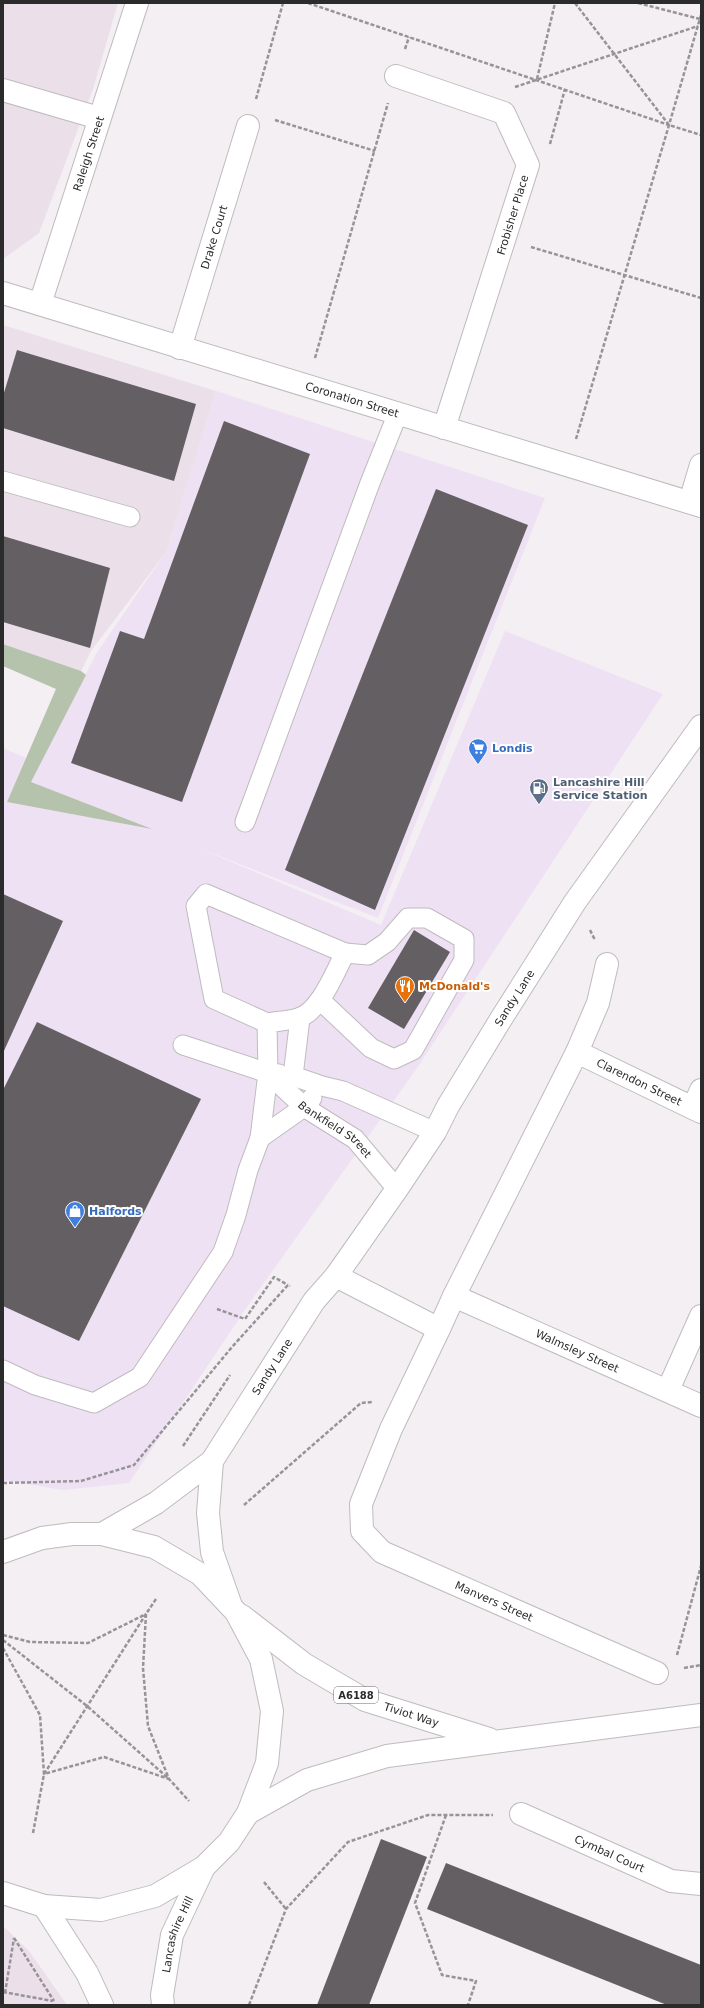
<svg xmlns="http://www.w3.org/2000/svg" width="704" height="2008" viewBox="0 0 704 2008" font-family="'DejaVu Sans',sans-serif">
<rect width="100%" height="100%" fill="#f3eff3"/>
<polygon fill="#efe1f4" points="216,391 545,498 378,918 196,847 381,925 505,631 663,694 415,1071 251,1301 129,1483 63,1490 3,1480 3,748 26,758 7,802 147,828 31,782 96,654 166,552"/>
<g fill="#ebe0ea">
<polygon points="3,3 118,3 93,89 39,233 3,259"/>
<polygon points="3,325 216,391 166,552 91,651 81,671 3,644"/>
<polygon points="3,1926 29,1951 67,2005 3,2005"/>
</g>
<polygon fill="#b5c2ac" points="3,644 81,671 86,675 31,782 152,829 7,802 56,689 3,666"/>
<g fill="#635f63">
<polygon points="17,350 196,404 174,481 3,428 3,396"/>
<polygon points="224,421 310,454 182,802 71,763 120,631 144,639"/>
<polygon points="436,489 528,525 375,910 285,870"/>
<polygon points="3,536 110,568 90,648 3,622"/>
<polygon points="3,894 63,921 3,1053"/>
<polygon points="414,930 450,952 404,1029 368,1008"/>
<polygon points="37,1022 201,1099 79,1341 3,1306 3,1090"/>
<polygon points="381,1839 427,1857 369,2005 317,2005"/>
<polygon points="446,1863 701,1965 701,2005 667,2005 427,1909"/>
</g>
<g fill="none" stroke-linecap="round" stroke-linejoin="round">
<g stroke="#bfbbbe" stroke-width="21">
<g id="lane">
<polyline points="3,481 130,517"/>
<polyline points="245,822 370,483 398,413"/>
<polyline points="320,1000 371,1048 394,1059 413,1050 464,960 464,939 427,918 408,918 387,942 368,955 345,953"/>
<polyline points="300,1018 293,1076 322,1086 343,1091 435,1132"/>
<polyline points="183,1045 268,1073 279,1074"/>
<path id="s1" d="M 268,1073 L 304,1107 L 355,1139 L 397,1189"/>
<polyline points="260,1138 304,1107 312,1098"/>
<path d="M 3,1370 L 35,1385 L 94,1403 L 140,1377 L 223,1252 L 236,1215 L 248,1170 L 260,1138 L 268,1073 L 267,1023 L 214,999 L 196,906 L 206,894 L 345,953 C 335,972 320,1012 298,1018 C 288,1021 277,1021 267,1023"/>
</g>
</g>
<g stroke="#bfbbbe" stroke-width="24">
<g id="street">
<polyline points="396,76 504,113 528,165 444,428"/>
<polyline points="3,90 99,118"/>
<path id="s2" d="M 3,293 L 701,506"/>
<path id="s3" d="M 40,304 L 137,3"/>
<path id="s4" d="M 180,348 L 248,126"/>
<polyline points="690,502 701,465"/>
<path id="s5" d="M 607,964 L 598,1003 L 577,1052 L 454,1296 L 439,1329 L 391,1429 L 361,1504 L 362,1531 L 382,1552 L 657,1673"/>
<path id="s6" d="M 577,1052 L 701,1112"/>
<polyline points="693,1108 701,1090"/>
<polyline points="336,1276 439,1329"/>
<path id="s7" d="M 454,1296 L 701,1406"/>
<polyline points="668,1390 701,1316"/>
<path id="s8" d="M 521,1814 L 671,1881 L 701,1884"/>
</g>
</g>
<g stroke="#bfbbbe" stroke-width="24">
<g id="secondary">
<polyline points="212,1461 208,1513 212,1552 230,1603"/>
<path id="s9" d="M 102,1534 L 156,1503 L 212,1461 L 314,1301 L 336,1276 L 397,1189 L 435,1132 L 448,1106 L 501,1019 L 575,902 L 701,726"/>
<polyline points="44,1906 87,1973 102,2005"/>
<path id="s10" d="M 163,2005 L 162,1995 L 172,1935 L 204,1867"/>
</g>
</g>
<g stroke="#bfbbbe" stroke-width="24">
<g id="primary">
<polyline points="3,1552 42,1538 72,1534 102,1534 154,1547 200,1574 236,1612 261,1659 272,1711 267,1763 248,1813 229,1842 204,1867 155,1896 101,1910 44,1906 3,1893"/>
<path id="s11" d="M 242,1616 L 304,1664 L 365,1700 L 489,1739"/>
<polyline points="248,1813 307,1780 387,1756 701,1715"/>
</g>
</g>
<g stroke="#979497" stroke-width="2.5" stroke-dasharray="4 2" stroke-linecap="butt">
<polyline points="308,3 669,125 701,15"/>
<polyline points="575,3 669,125 701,135"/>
<polyline points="638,3 700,19"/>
<polyline points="405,49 409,37"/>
<polyline points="537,79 555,3"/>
<polyline points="515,87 698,26"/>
<polyline points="256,99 283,3"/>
<polyline points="275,120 375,151"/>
<polyline points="550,144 565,89"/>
<polyline points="531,247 701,298"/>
<polyline points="315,358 388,103"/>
<polyline points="576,439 669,125"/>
<polyline points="590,930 595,940"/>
<polyline points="217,1309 245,1319 274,1277 288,1285"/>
<polyline points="183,1446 230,1375"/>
<polyline points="3,1483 81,1481 134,1465 232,1347 288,1285 290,1286"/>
<polyline points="244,1505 361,1403 373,1402"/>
<polyline points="156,1599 146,1614 143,1668 148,1726 169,1779 189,1801"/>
<polyline points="3,1635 30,1642 88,1643 146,1614"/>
<polyline points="3,1640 87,1706 168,1778"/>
<polyline points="3,1648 40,1715 44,1774 104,1757 169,1779"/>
<polyline points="677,1655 701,1566"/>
<polyline points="684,1668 701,1665"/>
<polyline points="446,1815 415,1903 442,1975 476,1981 468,2005"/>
<polyline points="33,1833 44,1774 146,1614"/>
<polyline points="264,1882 286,1909"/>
<polyline points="14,1938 54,2001"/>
<polyline points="3,1992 53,2001"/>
<polyline points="5,1993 14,1938"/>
<polyline points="249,2005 286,1909 348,1842 428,1815 493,1815"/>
</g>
<use href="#lane" stroke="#fff" stroke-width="19"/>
<use href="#street" stroke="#fff" stroke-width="22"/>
<use href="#secondary" stroke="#fff" stroke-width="22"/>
<use href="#primary" stroke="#fff" stroke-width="22"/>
</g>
<defs>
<g id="supermarket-pin" transform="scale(1)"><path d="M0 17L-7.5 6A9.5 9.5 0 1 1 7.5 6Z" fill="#3f7fe0" stroke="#fff"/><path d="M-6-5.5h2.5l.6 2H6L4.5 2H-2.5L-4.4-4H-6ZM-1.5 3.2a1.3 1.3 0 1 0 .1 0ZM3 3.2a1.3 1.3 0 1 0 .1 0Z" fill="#fff"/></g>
<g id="fuel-pin" transform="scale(1)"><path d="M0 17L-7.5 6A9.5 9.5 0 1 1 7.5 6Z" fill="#5c6f8a" stroke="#fff"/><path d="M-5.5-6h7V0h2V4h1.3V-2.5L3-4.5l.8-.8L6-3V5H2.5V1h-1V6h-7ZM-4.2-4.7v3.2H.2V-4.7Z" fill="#fff"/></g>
<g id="restaurant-pin" transform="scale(1)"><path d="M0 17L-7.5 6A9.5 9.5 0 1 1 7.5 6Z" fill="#e8710a" stroke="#fff"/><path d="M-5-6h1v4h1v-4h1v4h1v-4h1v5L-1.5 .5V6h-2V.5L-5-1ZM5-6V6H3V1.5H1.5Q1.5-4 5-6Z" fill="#fff"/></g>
<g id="shop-pin" transform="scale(1)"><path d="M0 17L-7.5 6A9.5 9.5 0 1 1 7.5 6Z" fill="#3f7fe0" stroke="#fff"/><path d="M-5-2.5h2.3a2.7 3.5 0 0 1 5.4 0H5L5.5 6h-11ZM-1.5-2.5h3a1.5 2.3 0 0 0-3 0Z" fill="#fff"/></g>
</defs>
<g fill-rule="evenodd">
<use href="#supermarket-pin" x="478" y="748"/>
<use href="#fuel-pin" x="539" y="788"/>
<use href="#restaurant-pin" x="405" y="986"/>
<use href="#shop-pin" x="75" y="1211"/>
</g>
<g text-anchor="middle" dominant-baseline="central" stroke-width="4" stroke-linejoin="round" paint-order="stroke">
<rect fill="#fff" stroke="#6b6b6b" stroke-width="1" x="334" y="1687" width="44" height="16" rx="3"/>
<g font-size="10" font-weight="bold" fill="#2c2b2c">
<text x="356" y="1695">A6188</text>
</g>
<g font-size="11" fill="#2c2b2c" stroke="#fff">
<text stroke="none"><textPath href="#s3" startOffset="158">Raleigh Street</textPath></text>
<text transform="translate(513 215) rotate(-73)">Frobisher Place</text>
<text stroke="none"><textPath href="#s4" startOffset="116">Drake Court</textPath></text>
<text stroke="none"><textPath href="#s2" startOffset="365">Coronation Street</textPath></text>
<text stroke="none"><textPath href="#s9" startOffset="686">Sandy Lane</textPath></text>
<text stroke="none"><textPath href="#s6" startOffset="69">Clarendon Street</textPath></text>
<text stroke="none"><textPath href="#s1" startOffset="88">Bankfield Street</textPath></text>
<text stroke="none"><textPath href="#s7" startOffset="135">Walmsley Street</textPath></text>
<text stroke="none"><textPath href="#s9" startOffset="244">Sandy Lane</textPath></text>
<text stroke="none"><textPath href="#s5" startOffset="773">Manvers Street</textPath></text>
<text stroke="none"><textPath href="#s11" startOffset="198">Tiviot Way</textPath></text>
<text stroke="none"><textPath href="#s8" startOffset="97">Cymbal Court</textPath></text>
<text stroke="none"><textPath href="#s10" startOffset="73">Lancashire Hill</textPath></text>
</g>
<g font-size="11" font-weight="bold" fill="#366cbe" stroke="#fff" text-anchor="start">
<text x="492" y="748">Londis</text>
<text x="89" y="1211">Halfords</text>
</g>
<g font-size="11" font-weight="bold" fill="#4e5e75" stroke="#fff" text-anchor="start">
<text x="553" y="782">Lancashire Hill<tspan x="553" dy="13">Service Station</tspan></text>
</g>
<g font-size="11" font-weight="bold" fill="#c56008" stroke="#fff" text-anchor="start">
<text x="419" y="986">McDonald's</text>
</g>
</g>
<rect width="704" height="2008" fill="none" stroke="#2c2b2c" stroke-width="8"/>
</svg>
